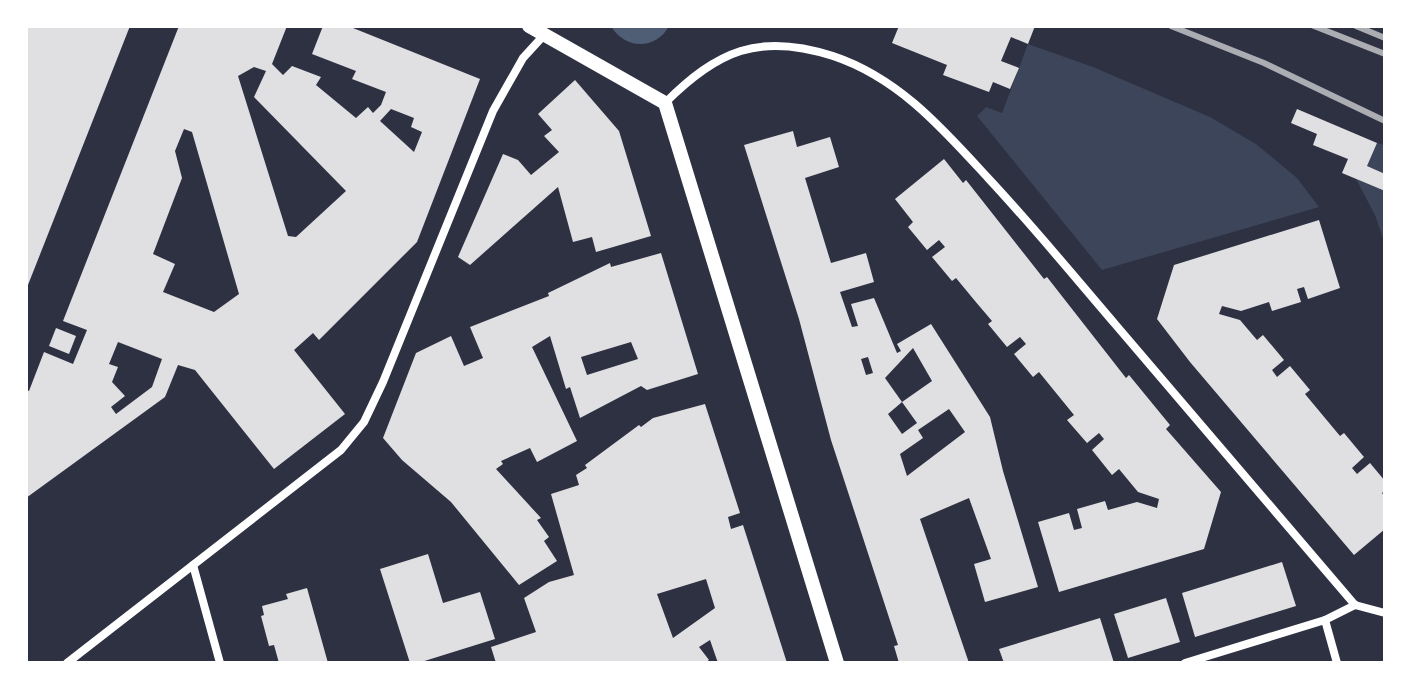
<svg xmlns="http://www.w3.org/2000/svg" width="1411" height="689" viewBox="0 0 1411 689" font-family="'Roboto Condensed',sans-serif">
<rect width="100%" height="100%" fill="#2d3142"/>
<g fill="#3c4559">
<polygon points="1028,44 1093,67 1210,117 1256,144 1297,178 1319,207 1102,270 977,116 986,107 1002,113"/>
<polygon points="1377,143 1385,145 1385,174 1367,166"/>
<polygon points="1356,179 1385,191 1385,244 1375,215"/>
</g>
<path fill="#4f5d75" d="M 611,26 L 669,26 C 656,50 625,50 611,26 Z"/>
<g fill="#e0e0e3" fill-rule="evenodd">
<polygon points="26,26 130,26 26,290"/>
<path d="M 179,26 L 287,26 L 272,64 L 283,75 L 292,66 L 321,77 L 316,85 L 356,118 L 368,107 L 373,113 L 381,105 L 386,92 L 352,79 L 356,71 L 312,54 L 323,26 L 348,26 L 480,79 L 417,242 L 319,340 L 313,333 L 294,350 L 345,414 L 274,469 L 195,370 L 178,365 L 165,397 L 26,498 L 26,390 L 29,391 L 44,352 L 73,364 L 87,330 L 63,321 ZM 254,67 L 266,71 L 254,97 L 346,191 L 296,237 L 288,236 L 238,76 ZM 391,109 L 414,118 L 411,127 L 422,132 L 414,152 L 380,121 ZM 184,129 L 192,132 L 239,294 L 214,312 L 163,292 L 175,264 L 153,254 L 182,178 L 175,151 ZM 118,342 L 162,359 L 152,387 L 116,414 L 111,407 L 125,396 L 112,382 L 118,367 L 109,364 Z"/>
<polygon points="899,26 1035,26 1028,44 1011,37 1001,61 1019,68 1010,89 993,82 989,92 943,75 947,65 892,43"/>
<polygon points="575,80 619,131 651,236 596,252 592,237 573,242 558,187 470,265 458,257 503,154 518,160 531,175 559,152 544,136 552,130 538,114"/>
<polygon points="1297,109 1377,143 1367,166 1385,174 1385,191 1342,173 1348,159 1313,145 1317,134 1291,123"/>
<path d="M 793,131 L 797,147 L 830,137 L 839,167 L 805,178 L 831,263 L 866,253 L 874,282 L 840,292 L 852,327 L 858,326 L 851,304 L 874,298 L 897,353 L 901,351 L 897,344 L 931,324 L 990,417 L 1003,471 L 1038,587 L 985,602 L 974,564 L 991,559 L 969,498 L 920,519 L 969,663 L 899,663 L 894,646 L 898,645 L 831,440 L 799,319 L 744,145 ZM 913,348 L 932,381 L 902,402 L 917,423 L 902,434 L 888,414 L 902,402 L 885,378 ZM 868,357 L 873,373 L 866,375 L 861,359 ZM 949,409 L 965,432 L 907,476 L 900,454 L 923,438 L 918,430 Z"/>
<polygon points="944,159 963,183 966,180 1044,279 1047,277 1126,378 1129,375 1170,425 1166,429 1221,492 1204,549 1059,592 1038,522 1069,513 1074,530 1082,528 1077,509 1105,501 1108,510 1137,502 1157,508 1159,499 1138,492 1119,469 1112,475 1092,450 1104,439 1099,433 1087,443 1067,420 1074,415 1039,372 1033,377 1014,354 1026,344 1020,337 1007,347 988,324 992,321 975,301 956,278 952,281 932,257 945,247 939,240 927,250 908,227 913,222 895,199"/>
<polygon points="1319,220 1340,288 1308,299 1304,287 1297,289 1301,302 1272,311 1269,302 1241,311 1222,306 1219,314 1240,320 1257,340 1263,335 1284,360 1272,370 1277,377 1290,366 1310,390 1305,394 1340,436 1344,433 1364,457 1352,468 1357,474 1370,463 1385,481 1385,490 1382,493 1385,497 1385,529 1354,555 1190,362 1157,319 1174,265"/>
<path d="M 661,253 L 698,374 L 647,390 L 641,386 L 580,418 L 570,387 L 566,389 L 550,336 L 532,347 L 577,441 L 537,462 L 530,448 L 501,461 L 503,464 L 496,469 L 541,518 L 537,520 L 549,537 L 544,541 L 557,561 L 519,585 L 451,502 L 402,460 L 383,438 L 416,353 L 451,336 L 464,366 L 483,358 L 470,327 L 549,296 L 548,293 L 610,263 L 611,267 ZM 631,342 L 638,359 L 587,375 L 581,357 Z"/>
<polygon points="56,328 76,336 69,354 49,346"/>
<path d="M 705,404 L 740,513 L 728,517 L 731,529 L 743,525 L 787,663 L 718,663 L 710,640 L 699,647 L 709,660 L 705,663 L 496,663 L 491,647 L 536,632 L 524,598 L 549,582 L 574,575 L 551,494 L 579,485 L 576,475 L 587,468 L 585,465 L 639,425 L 641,427 L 653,418 ZM 706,579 L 715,608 L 673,638 L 657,594 Z"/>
<polygon points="428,554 443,603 480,592 495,639 418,663 410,663 380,569"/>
<polygon points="1282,562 1296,606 1195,637 1182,593"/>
<polygon points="307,588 328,663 279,663 274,645 269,646 261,616 264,615 262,606 288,599 286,594"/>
<polygon points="1166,598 1180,642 1128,658 1114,614"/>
<polygon points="1100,618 1114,663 1004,663 999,649"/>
</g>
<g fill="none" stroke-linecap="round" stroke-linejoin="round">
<g stroke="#fff" stroke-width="8">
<path d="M 665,103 C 717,51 759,32 833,56 C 899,78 943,129 988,178 C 1032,225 1073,275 1115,324 C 1195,417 1275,511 1355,605"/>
<polyline points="193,565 220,663"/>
<polyline points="1355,605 1385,613"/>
<polyline points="1325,620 1337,663"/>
<polyline points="67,663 341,450 364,422 383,382 493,111 523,58 545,34"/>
<polyline points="1185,663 1325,620 1355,605"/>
</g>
<polyline stroke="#fff" stroke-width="14" points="529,26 665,103 837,663"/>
<g stroke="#abadb3" stroke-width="6">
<polyline points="1171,26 1264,63 1385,121"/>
<polyline points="1314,26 1385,54"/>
<polyline points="1356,26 1385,38"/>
</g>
</g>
<rect width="1411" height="689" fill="none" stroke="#ffffff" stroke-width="56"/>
</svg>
